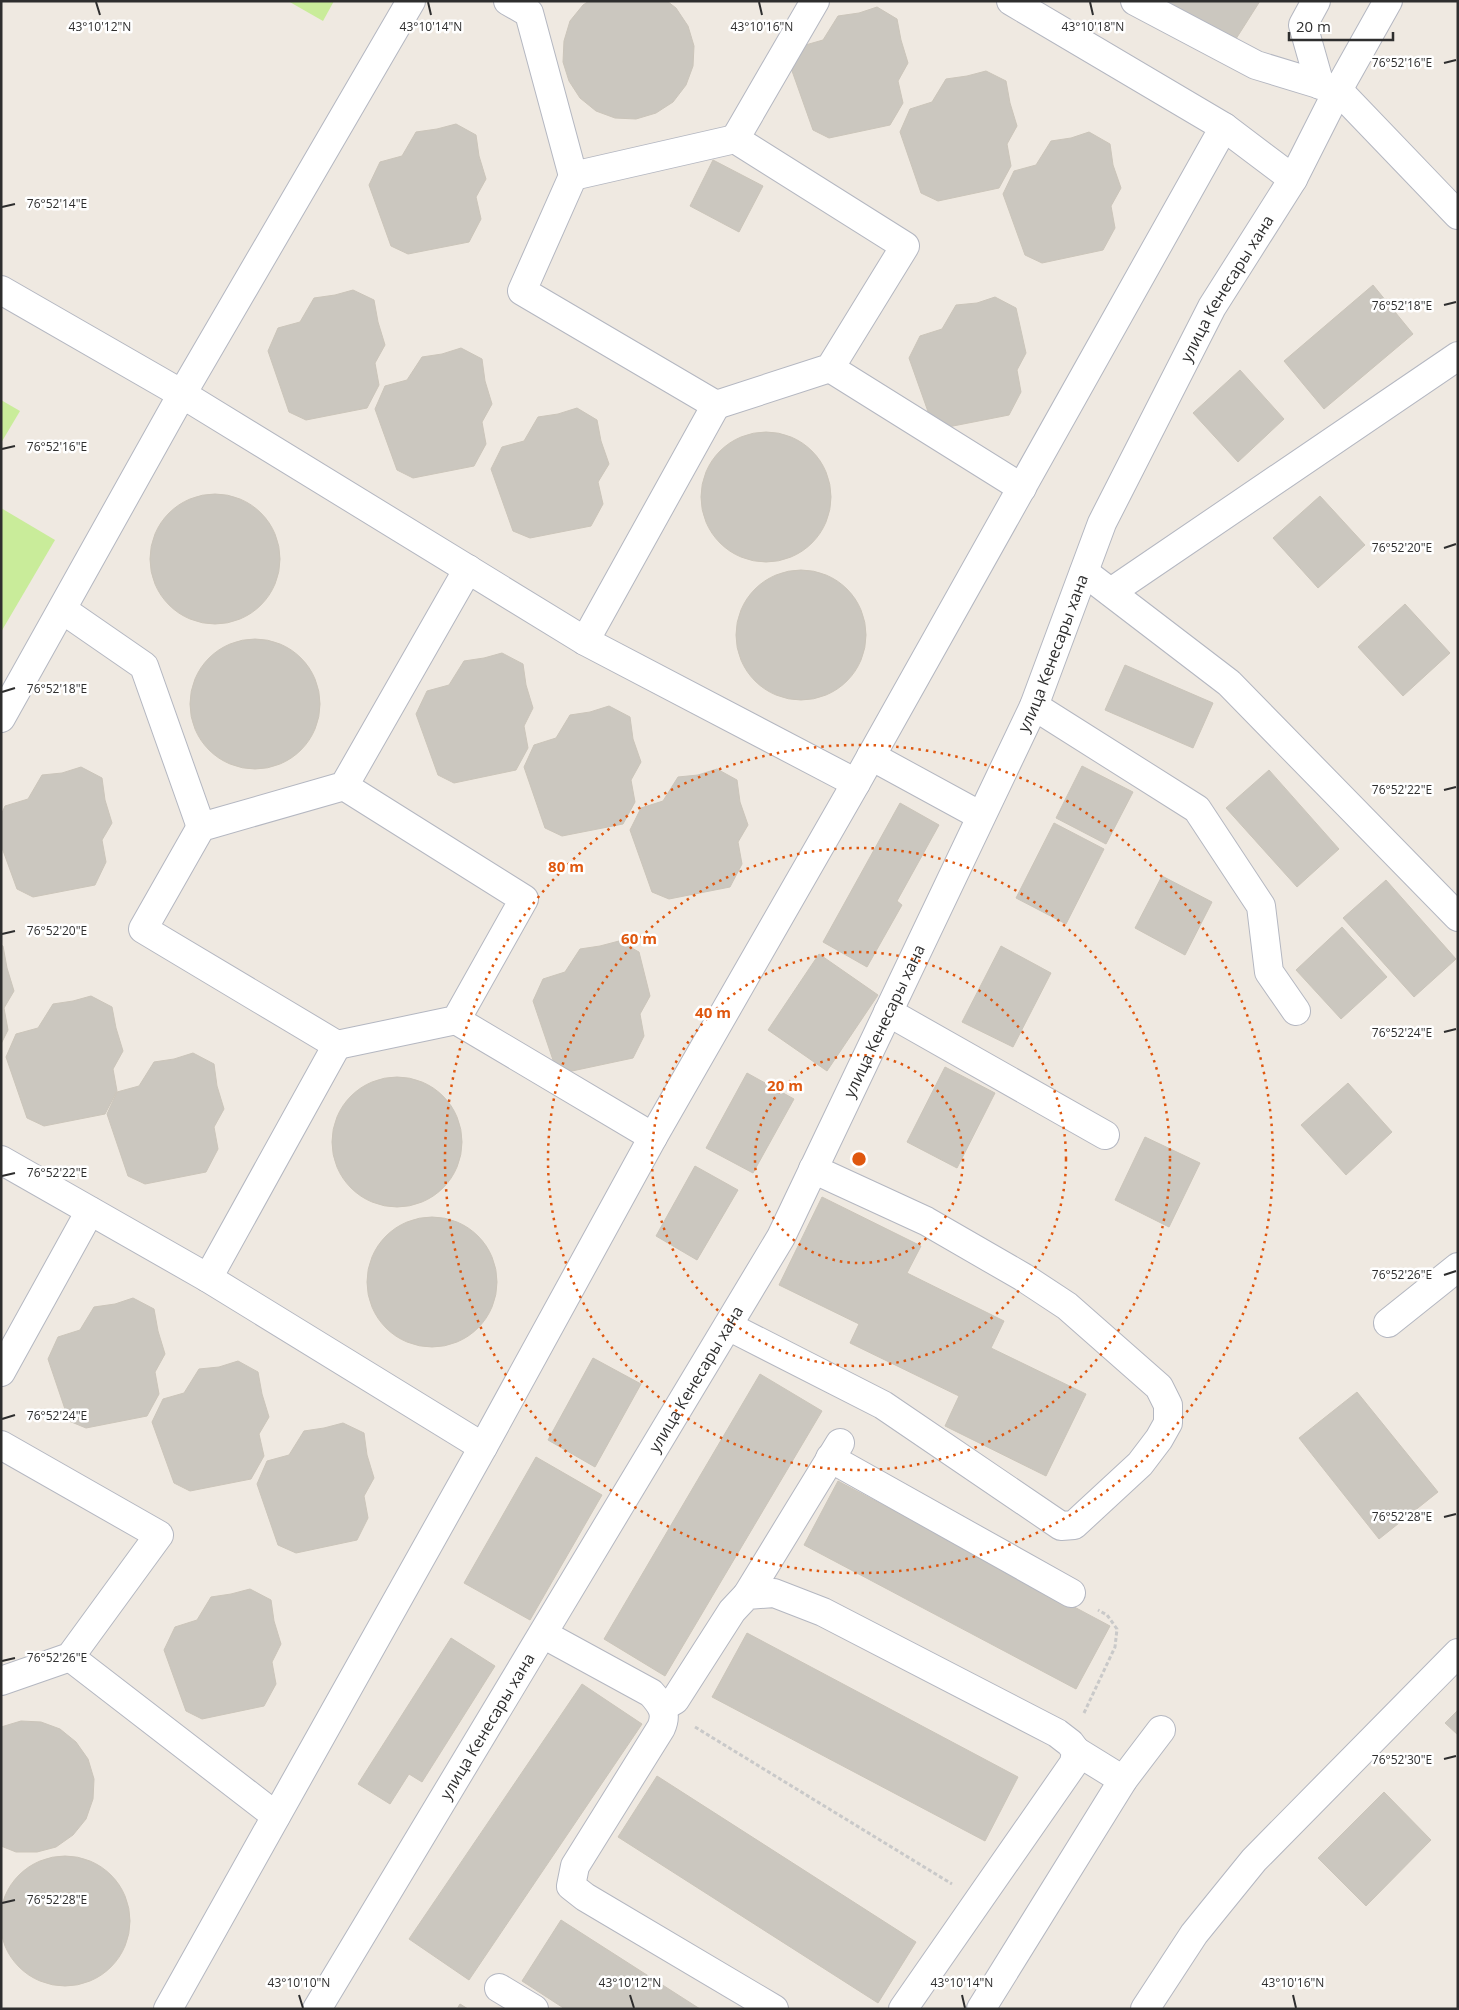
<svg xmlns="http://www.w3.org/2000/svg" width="1459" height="2010" viewBox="0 0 1459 2010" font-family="'Open Sans',sans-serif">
<rect width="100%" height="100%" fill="#efe9e1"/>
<g fill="#c9ec9a">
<polygon points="288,1 334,1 323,21"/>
<polygon points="1,400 20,411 1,443"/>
<polygon points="1,508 55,540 1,632"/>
</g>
<g fill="#cbc7bf" stroke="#cbc5ba">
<polygon points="589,1 667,1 676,8 688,26 694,46 693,66 686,85 673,102 656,113 636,119 615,118 596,111 580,98 569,81 563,62 564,41 570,21 583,5"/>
<polygon points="1160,1 1260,1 1234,42"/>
<polygon points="877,7 897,19 901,40 908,63 898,81 903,103 890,125 829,138 813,130 791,68 802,46 823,40 838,16 859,13"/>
<polygon points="986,71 1006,81 1010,103 1017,126 1007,144 1011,166 999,188 938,201 921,193 900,132 910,109 932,102 946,79 967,76"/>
<polygon points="456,124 476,135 479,156 486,179 476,197 481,219 469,242 408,254 391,246 369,185 380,162 402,156 416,132 437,129"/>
<polygon points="1089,132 1110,144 1113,165 1121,188 1111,206 1115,228 1103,250 1042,263 1025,255 1003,194 1014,171 1036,165 1051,141 1071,138"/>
<polygon points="713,160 763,186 739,232 690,206"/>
<polygon points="1373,285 1413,334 1324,409 1284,361"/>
<polygon points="353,290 374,300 378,322 385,345 375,363 379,385 367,408 306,420 289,412 268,351 278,328 300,322 314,298 335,295"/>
<polygon points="995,297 1016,308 1026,353 1017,370 1021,392 1009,415 948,427 931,420 909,358 920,336 942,329 956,305 977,303"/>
<polygon points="461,348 482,359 485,381 492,404 482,422 486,444 474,466 413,478 397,470 375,409 385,386 407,380 422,357 442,354"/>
<polygon points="1240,370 1284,419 1238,462 1193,413"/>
<polygon points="577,408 597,420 601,441 609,464 598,482 603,504 591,526 530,538 513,531 491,469 502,447 524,441 538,417 558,414"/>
<circle cx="766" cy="497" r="65"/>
<circle cx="215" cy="559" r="65"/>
<polygon points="1320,496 1365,545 1318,588 1273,538"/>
<circle cx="801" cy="635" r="65"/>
<polygon points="1405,604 1450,653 1403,696 1358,647"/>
<circle cx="255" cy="704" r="65"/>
<polygon points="502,653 523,664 526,685 533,708 524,726 528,748 516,770 454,783 438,775 416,714 427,691 449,685 464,661 484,658"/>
<polygon points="1125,665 1213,703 1193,748 1105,710"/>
<polygon points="609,706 630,717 633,739 641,762 631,780 635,802 623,824 562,836 545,828 524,767 534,745 556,738 570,715 590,712"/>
<polygon points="1082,766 1133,792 1106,844 1056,818"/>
<polygon points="81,767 102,778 105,800 112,823 102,840 106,862 95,885 33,897 17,889 1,845 1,815 5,806 28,799 42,775 62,773"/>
<polygon points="717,769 737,780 740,802 748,825 738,842 742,864 730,887 669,899 652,892 630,830 641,808 663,801 678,777 698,775"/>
<polygon points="1269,770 1339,849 1297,887 1226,808"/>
<polygon points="900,803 939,825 897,901 902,905 867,967 823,942"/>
<polygon points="1054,823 1104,849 1066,924 1016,898"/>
<polygon points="1162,876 1212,902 1185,955 1135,928"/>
<polygon points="1386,880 1456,959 1414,997 1343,918"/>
<polygon points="1342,927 1387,977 1341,1019 1296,970"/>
<polygon points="619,941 639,952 650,996 640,1014 644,1036 633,1058 572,1071 554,1063 533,1001 543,979 565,972 580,949 600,946"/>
<polygon points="1,945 3,946 7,968 14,991 4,1008 8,1030 1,1044"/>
<polygon points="1001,946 1051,973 1013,1047 962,1022"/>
<polygon points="819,954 878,995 827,1071 768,1030"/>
<polygon points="91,996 112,1007 116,1028 123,1051 113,1069 117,1091 105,1114 44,1126 27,1118 6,1057 16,1034 38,1028 53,1004 73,1001"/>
<polygon points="193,1053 214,1064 217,1086 224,1109 214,1127 218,1149 206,1172 145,1184 128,1176 107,1114 117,1092 139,1086 154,1062 174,1059"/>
<polygon points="945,1067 995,1093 957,1168 907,1142"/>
<polygon points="747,1073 794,1099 753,1173 706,1148"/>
<circle cx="397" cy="1142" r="65"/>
<polygon points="1348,1083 1392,1132 1346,1175 1301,1125"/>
<polygon points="1145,1137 1200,1163 1169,1227 1115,1200"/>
<polygon points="695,1166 738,1190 697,1260 656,1236"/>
<polygon points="822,1197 921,1246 907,1273 1004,1321 991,1348 1086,1394 1046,1476 945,1426 959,1396 850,1343 859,1324 779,1285"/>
<circle cx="432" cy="1282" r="65"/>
<polygon points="133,1298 154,1309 158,1331 165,1354 155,1372 159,1394 147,1416 86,1428 69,1421 48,1359 58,1337 80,1330 94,1307 115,1304"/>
<polygon points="593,1358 641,1384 595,1467 548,1440"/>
<polygon points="238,1361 258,1372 262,1394 269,1417 259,1434 264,1456 251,1479 190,1491 174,1483 152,1422 163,1399 184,1393 199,1369 219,1367"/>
<polygon points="760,1374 822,1411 665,1676 604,1639"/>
<polygon points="1357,1392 1438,1492 1379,1539 1299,1438"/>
<polygon points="343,1423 364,1433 367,1455 374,1478 364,1496 368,1518 357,1540 296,1553 278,1545 257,1484 267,1461 289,1455 304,1431 324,1428"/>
<polygon points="536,1457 602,1495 530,1620 464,1583"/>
<polygon points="838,1481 1110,1626 1076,1689 804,1545"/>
<polygon points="250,1589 271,1600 274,1621 281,1644 272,1662 276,1684 264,1706 202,1719 186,1711 164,1650 175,1627 197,1620 211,1597 231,1594"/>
<polygon points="747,1633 1018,1777 985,1841 712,1697"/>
<polygon points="451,1638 495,1666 422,1782 409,1774 390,1804 358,1784"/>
<polygon points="582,1684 642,1724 469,1980 409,1939"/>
<polygon points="1458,1710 1458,1735 1445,1723"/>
<polygon points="21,1721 41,1722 60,1729 76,1742 88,1759 94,1779 93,1799 86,1819 73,1835 56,1847 37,1852 16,1852 1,1846 1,1727"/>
<polygon points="657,1776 916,1942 878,2003 618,1837"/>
<polygon points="1384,1792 1431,1840 1366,1906 1318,1858"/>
<circle cx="65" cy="1921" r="65"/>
<polygon points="561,1920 700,2009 565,2009 522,1981"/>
<polygon points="460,2004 468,2009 457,2009"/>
</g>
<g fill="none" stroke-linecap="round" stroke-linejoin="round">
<g stroke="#b4b7c1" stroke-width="30">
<g id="minor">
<polyline points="508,1 529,13 573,176"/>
<polyline points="1135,1 1256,65 1338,90 1458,215"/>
<polyline points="1316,1 1303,25 1320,85"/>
<polyline points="1224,127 1293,179"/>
<polygon points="735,139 905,246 830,368 716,405 522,291 573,176"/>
<polyline points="735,139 815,1"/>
<polyline points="1,290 182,394 411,1"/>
<polyline points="830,368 1022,488"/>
<polyline points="1084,572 1229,683 1458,917"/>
<polyline points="1111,592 1458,356"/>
<polyline points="63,610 144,666 201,827"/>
<polyline points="585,641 716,405"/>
<polyline points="1034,706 1197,809 1261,906 1269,972 1296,1011"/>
<polyline points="1,718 182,394 585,641 856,783"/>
<polyline points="871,756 981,816"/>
<polyline points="344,786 201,827 143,929 337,1045 456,1020 524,899 344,786 468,569"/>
<polyline points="888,1012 1105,1135"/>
<polyline points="456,1020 653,1137"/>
<polyline points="1,1160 208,1278 483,1447"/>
<polyline points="208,1278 337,1045"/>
<polyline points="1388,1323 1458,1267"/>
<polyline points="728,1326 883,1405 1061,1526 1074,1525 1140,1464 1159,1439 1168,1423 1168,1405 1159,1387 1067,1306 1023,1277 926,1221 813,1169"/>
<polyline points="1,1372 90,1211"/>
<polyline points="1,1445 159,1535 70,1657 1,1681"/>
<polyline points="830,1458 1071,1593"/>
<polyline points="747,1595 840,1443"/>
<path d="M 543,1634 L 651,1693 C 661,1704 668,1713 661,1728 L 575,1866 L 571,1886 L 585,1897 L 774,2009"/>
<polyline points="70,1657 276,1816"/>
<polyline points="663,1707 675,1700 732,1611 747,1595 774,1593 823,1612 1057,1733 1070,1743 1076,1751 1074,1763 903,2009"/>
<polyline points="1076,1751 1123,1780"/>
<polyline points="499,1988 534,2009"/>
<polyline points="168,2009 483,1447 653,1137 856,783 1224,127 1011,1"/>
<path id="s1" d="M 317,2009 L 781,1237 L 1034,706 L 1102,523 L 1212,307 L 1293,179 L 1338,90 L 1388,1"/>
<polyline points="981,2009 1123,1780 1161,1730"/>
<polyline points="1145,2009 1194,1934 1254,1860 1458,1653"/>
</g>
</g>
<g stroke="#c9c9c9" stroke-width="3" stroke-dasharray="4 2.5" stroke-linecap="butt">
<polyline points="1084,1713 1115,1647 1117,1629 1107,1615 1098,1610"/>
<polyline points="695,1727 952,1884"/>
</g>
<use href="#minor" stroke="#fff" stroke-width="28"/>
</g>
<path fill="none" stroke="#2e2e2e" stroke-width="2" d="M 96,2 L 100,15M 428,2 L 431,15M 759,2 L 762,15M 1090,2 L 1093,15M 1444,63 L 1456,60M 2,207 L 15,204M 1444,305 L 1456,302M 2,449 L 15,446M 1444,548 L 1456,544M 2,692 L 15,688M 1444,790 L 1456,787M 2,934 L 15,931M 1444,1032 L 1456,1029M 2,1176 L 15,1173M 1444,1275 L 1456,1271M 2,1419 L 15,1415M 1444,1517 L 1456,1514M 2,1661 L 15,1658M 1444,1759 L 1456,1756M 2,1903 L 15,1900M 299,1995 L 303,2008M 630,1995 L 634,2008M 962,1995 L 965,2008M 1293,1995 L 1296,2008"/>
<g fill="none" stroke="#df570e" stroke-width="2.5" stroke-dasharray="2.5 5">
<circle cx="859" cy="1159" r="104"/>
<circle cx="859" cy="1159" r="207"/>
<circle cx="859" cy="1159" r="311"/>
<circle cx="859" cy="1159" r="414"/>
</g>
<g text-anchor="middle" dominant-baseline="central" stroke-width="5" stroke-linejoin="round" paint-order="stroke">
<g font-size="16" fill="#2e2e2e" stroke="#fff">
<text stroke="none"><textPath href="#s1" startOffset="1950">улица Кенесары хана</textPath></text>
<text stroke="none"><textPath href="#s1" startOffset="1545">улица Кенесары хана</textPath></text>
<text stroke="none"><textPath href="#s1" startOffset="1140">улица Кенесары хана</textPath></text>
<text stroke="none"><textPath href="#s1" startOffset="735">улица Кенесары хана</textPath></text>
<text stroke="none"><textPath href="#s1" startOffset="330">улица Кенесары хана</textPath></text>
</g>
</g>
<g font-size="12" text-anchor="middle" fill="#2e2e2e" stroke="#fff" stroke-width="5" stroke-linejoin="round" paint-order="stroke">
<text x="100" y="31">43°10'12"N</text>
<text x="431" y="31">43°10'14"N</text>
<text x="762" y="31">43°10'16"N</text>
<text x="1093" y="31">43°10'18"N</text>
<text x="1402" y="67">76°52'16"E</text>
<text x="57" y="208">76°52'14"E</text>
<text x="1402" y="310">76°52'18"E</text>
<text x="57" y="451">76°52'16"E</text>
<text x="1402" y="552">76°52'20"E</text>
<text x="57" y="693">76°52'18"E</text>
<text x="1402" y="794">76°52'22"E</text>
<text x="57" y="935">76°52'20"E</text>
<text x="1402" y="1037">76°52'24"E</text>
<text x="57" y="1177">76°52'22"E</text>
<text x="1402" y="1279">76°52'26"E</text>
<text x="57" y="1420">76°52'24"E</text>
<text x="1402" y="1521">76°52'28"E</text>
<text x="57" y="1662">76°52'26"E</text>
<text x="1402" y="1764">76°52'30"E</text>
<text x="57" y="1904">76°52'28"E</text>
<text x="299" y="1987">43°10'10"N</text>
<text x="630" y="1987">43°10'12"N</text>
<text x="962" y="1987">43°10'14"N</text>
<text x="1293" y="1987">43°10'16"N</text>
</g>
<circle cx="859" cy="1159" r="8" fill="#df570e" stroke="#fff" stroke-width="2.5"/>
<g font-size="15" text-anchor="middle" font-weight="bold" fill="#df570e" stroke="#fff" stroke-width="5" stroke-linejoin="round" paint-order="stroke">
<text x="566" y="872">80 m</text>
<text x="639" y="944">60 m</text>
<text x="713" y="1018">40 m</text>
<text x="785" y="1091">20 m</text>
</g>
<rect width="1459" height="2010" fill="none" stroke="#2e2e2e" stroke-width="5"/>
<path d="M1289 32v8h104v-8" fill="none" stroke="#2e2e2e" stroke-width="2.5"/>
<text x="1296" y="32" font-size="15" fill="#2e2e2e" stroke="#ffffff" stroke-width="4" paint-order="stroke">20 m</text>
</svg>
